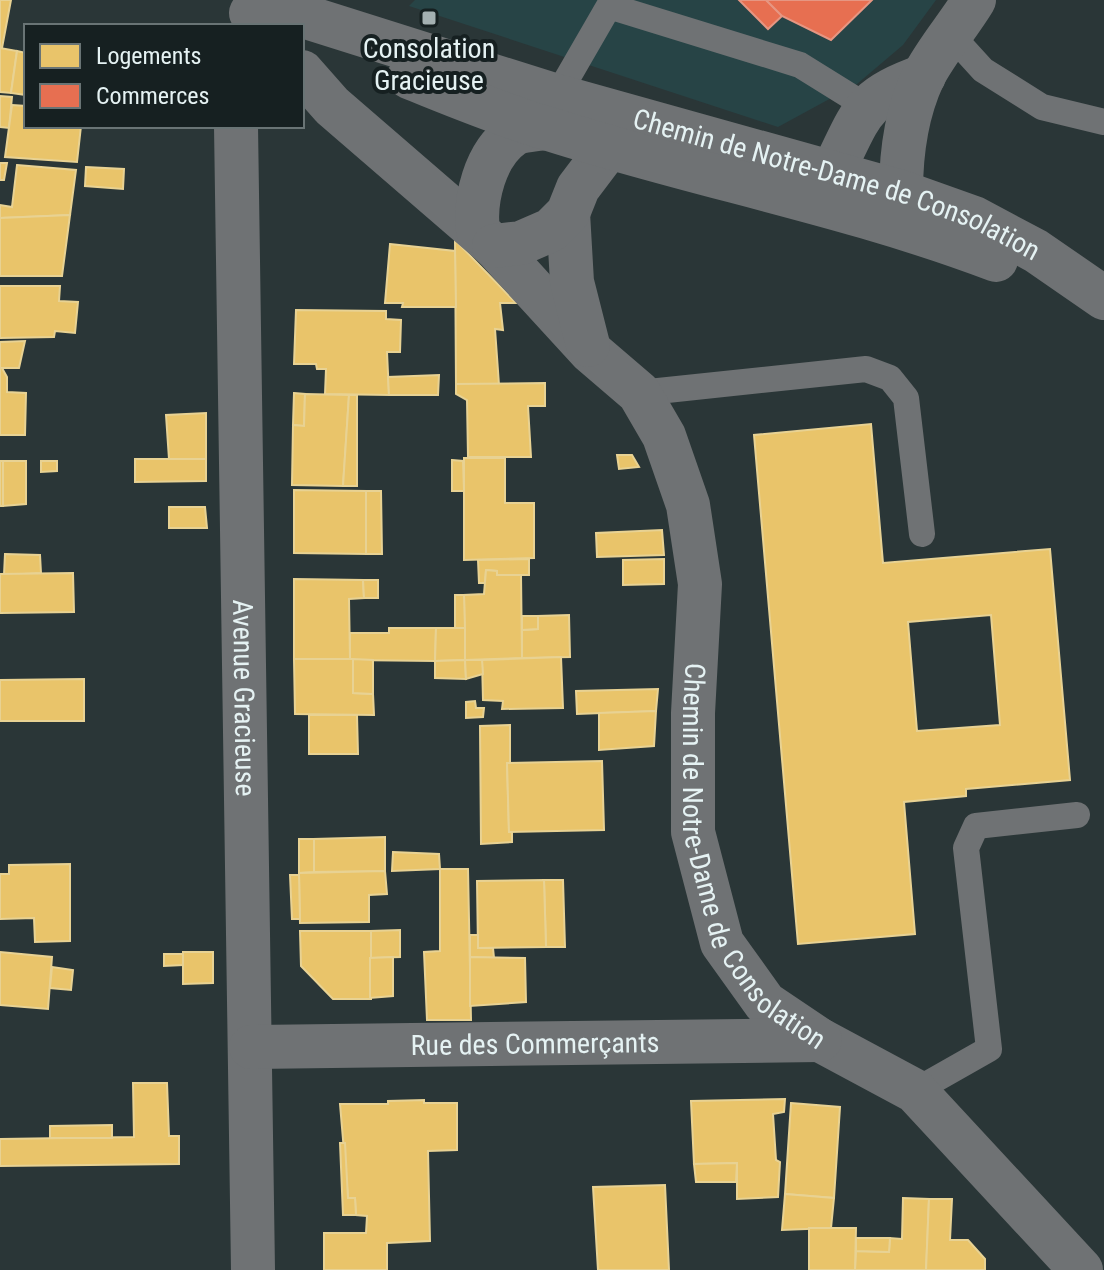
<svg xmlns="http://www.w3.org/2000/svg" width="1104" height="1270" viewBox="0 0 1104 1270" font-family="'Roboto Condensed',sans-serif">
<rect width="100%" height="100%" fill="#2a3637"/>
<polygon fill="#274446" points="415,0 936,0 903,45 857,84 778,127 409,6"/>
<g fill="#e9c46a" stroke="#e8d293" stroke-width="2" fill-rule="evenodd">
<polygon points="0,0 11,0 2,48 0,48"/>
<polygon points="0,48 17,51 11,93 0,92"/>
<polygon points="17,51 26,53 26,95 11,93"/>
<polygon points="0,96 12,97 9,128 0,127"/>
<polygon points="12,105 26,106 26,126 81,126 77,162 5,157"/>
<polygon points="0,163 7,163 4,180 0,180"/>
<polygon points="17,165 76,170 70,215 0,218 0,205 12,207"/>
<polygon points="86,167 124,169 123,189 85,186"/>
<polygon points="70,215 62,276 0,276 0,218"/>
<polygon points="455,240 516,303 500,303 503,330 495,329 499,385 456,384"/>
<polygon points="390,244 455,251 456,307 402,307 403,303 385,303"/>
<polygon points="0,286 60,286 59,301 78,302 75,333 55,331 54,337 0,338"/>
<polygon points="296,310 386,311 386,319 401,320 400,352 387,352 389,395 325,394 326,369 317,369 316,364 294,364"/>
<polygon points="25,341 19,368 2,368 7,377 7,392 26,393 25,435 0,435 0,342"/>
<polygon points="439,375 438,395 389,395 388,377"/>
<polygon points="545,383 545,406 528,406 531,457 468,457 467,400 456,394 456,384"/>
<polygon points="294,393 305,394 304,426 293,425"/>
<polygon points="305,394 349,395 343,486 292,485 293,425 304,426"/>
<polygon points="349,395 357,395 357,486 343,486"/>
<polygon points="206,413 206,459 169,459 166,415"/>
<path d="M 871,424 L 883,563 L 1050,549 L 1070,780 L 966,789 L 966,796 L 904,802 L 915,934 L 798,944 L 754,435 ZM 991,615 L 1000,725 L 917,731 L 908,622 Z"/>
<polygon points="617,455 632,455 639,467 619,469"/>
<polygon points="464,458 505,458 505,503 534,503 534,558 464,560"/>
<polygon points="135,459 206,459 206,481 135,482"/>
<polygon points="452,460 463,461 464,491 452,491"/>
<rect x="0" y="461" width="3" height="45"/>
<polygon points="3,461 26,461 26,504 3,506"/>
<polygon points="41,461 57,461 57,471 41,472"/>
<polygon points="294,490 366,491 367,554 294,553"/>
<polygon points="366,491 381,491 382,554 366,554"/>
<polygon points="169,507 205,507 207,528 169,528"/>
<polygon points="662,530 664,555 597,557 596,533"/>
<polygon points="5,554 40,555 41,573 4,575"/>
<polygon points="529,559 529,575 497,575 497,571 486,570 485,583 479,583 478,560"/>
<polygon points="664,559 664,584 623,585 623,560"/>
<polygon points="486,570 497,571 497,575 521,575 522,658 465,660 464,595 484,594"/>
<polygon points="73,573 74,612 0,613 0,574"/>
<polygon points="294,579 363,580 364,598 349,599 350,660 294,659"/>
<polygon points="363,580 378,580 378,598 364,598"/>
<polygon points="455,595 464,595 465,628 455,628"/>
<polygon points="569,615 570,657 522,658 522,630 538,629 538,616"/>
<polygon points="522,616 538,616 538,629 522,630"/>
<polygon points="389,628 436,628 435,661 350,660 350,633 389,633"/>
<polygon points="436,628 465,628 465,660 435,661"/>
<polygon points="561,657 563,708 502,709 503,701 483,700 482,660"/>
<polygon points="294,659 353,659 353,693 373,694 374,715 295,714"/>
<polygon points="353,659 373,660 373,694 353,693"/>
<polygon points="465,660 466,679 435,678 435,661"/>
<polygon points="465,660 482,660 483,674 466,679"/>
<polygon points="84,679 84,721 0,721 0,680"/>
<polygon points="658,689 656,711 577,714 576,691"/>
<polygon points="475,701 476,708 484,708 483,717 466,718 466,702"/>
<polygon points="656,711 654,746 599,750 599,713"/>
<polygon points="309,715 357,715 358,754 309,754"/>
<polygon points="510,725 510,763 507,763 509,832 512,832 512,842 481,844 480,726"/>
<polygon points="602,761 604,830 509,832 507,763"/>
<polygon points="385,837 385,871 314,872 314,839"/>
<polygon points="299,839 314,839 314,872 299,873"/>
<polygon points="393,852 439,854 440,869 392,871"/>
<polygon points="70,864 70,941 35,942 34,918 0,919 0,874 9,874 9,865"/>
<polygon points="440,869 468,869 471,1020 427,1020 424,952 440,951"/>
<polygon points="385,871 387,894 369,895 369,922 300,923 299,873"/>
<polygon points="290,875 299,875 300,919 292,919"/>
<polygon points="544,880 563,880 565,947 546,947"/>
<polygon points="544,880 546,947 478,948 477,881"/>
<polygon points="400,930 400,957 370,958 371,931"/>
<polygon points="300,931 371,931 371,999 333,999 301,966"/>
<polygon points="470,935 478,935 478,948 493,948 494,958 470,957"/>
<polygon points="0,952 52,957 48,1009 0,1005"/>
<polygon points="183,952 213,952 213,983 183,984"/>
<polygon points="164,954 183,954 183,965 164,966"/>
<polygon points="393,957 393,996 370,998 370,958"/>
<polygon points="470,957 525,958 526,1002 470,1006"/>
<polygon points="52,967 73,970 71,990 50,988"/>
<polygon points="133,1083 167,1083 169,1136 179,1136 179,1164 0,1166 0,1139 134,1137"/>
<polygon points="785,1099 784,1112 773,1114 776,1160 780,1162 778,1197 737,1199 737,1163 694,1164 691,1101"/>
<polygon points="424,1100 424,1103 457,1103 457,1150 428,1151 430,1241 387,1243 387,1270 324,1270 324,1233 366,1233 367,1216 356,1215 355,1198 348,1198 340,1104 388,1104 388,1101"/>
<polygon points="791,1103 840,1107 834,1198 785,1194"/>
<polygon points="112,1125 112,1138 50,1138 50,1126"/>
<polygon points="340,1143 345,1143 348,1198 355,1198 356,1215 343,1215"/>
<polygon points="737,1163 736,1182 696,1182 694,1164"/>
<polygon points="665,1185 669,1270 598,1270 593,1187"/>
<polygon points="785,1194 834,1198 831,1228 782,1230"/>
<polygon points="903,1198 929,1199 926,1270 855,1270 856,1251 889,1252 890,1238 902,1239"/>
<polygon points="929,1199 952,1199 950,1240 968,1240 985,1259 985,1270 926,1270"/>
<polygon points="809,1228 856,1228 855,1270 809,1270"/>
<polygon points="856,1238 890,1238 889,1252 856,1251"/>
</g>
<g fill="#e76f51" stroke="#e69682" stroke-width="2">
<polygon points="739,0 766,0 782,16 768,29"/>
<polygon points="766,0 872,0 831,40 782,16"/>
</g>
<g fill="none" stroke-linecap="round" stroke-linejoin="round">
<g stroke="#6f7274" stroke-width="26">
<polyline points="952,36 983,70 1042,107 1104,122"/>
<polyline points="557,96 609,6 800,65 866,106"/>
<polyline points="639,393 866,369 890,378 906,398 922,534"/>
<polyline points="915,1091 989,1049 966,848 976,826 1077,815"/>
</g>
<g stroke="#6f7274" stroke-width="44">
<path id="s1" d="M 302,72 L 332,106 L 494,246 L 590,351 L 639,393 L 664,436 L 688,505 L 700,584 L 693,713 L 693,832 L 722,943 L 765,1003 L 820,1040 L 915,1091 L 1081,1270"/>
<path id="s2" d="M 236,126 L 253,1270"/>
<path d="M 833,171 C 862,113 860,99 924,76"/>
<path d="M 901,192 C 901,153 906,114 923,77 C 936,51 959,25 974,0"/>
<polyline points="568,213 572,282 588,345"/>
<path d="M 478,231 C 474,200 485,154 513,135 C 521,130 535,130 544,128 L 553,106"/>
<polyline points="494,246 521,243 551,230 568,213 578,188 609,147"/>
<path id="s3" d="M 251,1047 L 820,1040"/>
</g>
<g stroke="#6f7274" stroke-width="44">
<path id="s4" d="M 251,13 L 303,16 L 557,96 L 901,192 L 974,218 L 1036,251 L 1104,298"/>
<path d="M 409,77 C 454,95 499,114 546,128 C 695,176 849,204 996,260"/>
</g>
</g>
<rect fill="#a4b0b1" stroke="#162021" stroke-width="3" x="421" y="10" width="16" height="16" rx="4"/>
<g text-anchor="middle" dominant-baseline="central" stroke-width="8" stroke-linejoin="round" paint-order="stroke">
<g font-size="28" fill="#e5f2f3" stroke="#162021">
<text x="429" y="48">Consolation<tspan x="429" dy="32">Gracieuse</tspan></text>
</g>
<g font-size="28" fill="#e5f2f3" stroke="#162021">
<text stroke="none"><textPath href="#s4" startOffset="612">Chemin de Notre-Dame de Consolation</textPath></text>
<text stroke="none"><textPath href="#s2" startOffset="572">Avenue Gracieuse</textPath></text>
<text stroke="none"><textPath href="#s1" startOffset="962">Chemin de Notre-Dame de Consolation</textPath></text>
<text stroke="none"><textPath href="#s3" startOffset="284">Rue des Commerçants</textPath></text>
</g>
</g>
<rect x="24" y="24" width="280" height="104" fill="#162021" stroke="#697475" stroke-width="2"/>
<rect x="40" y="44" width="40" height="24" fill="#e9c46a" stroke="#697475" stroke-width="2"/>
<text x="96" y="64" font-size="24" fill="#e5f2f3">Logements</text>
<rect x="40" y="84" width="40" height="24" fill="#e76f51" stroke="#697475" stroke-width="2"/>
<text x="96" y="104" font-size="24" fill="#e5f2f3">Commerces</text>
</svg>
